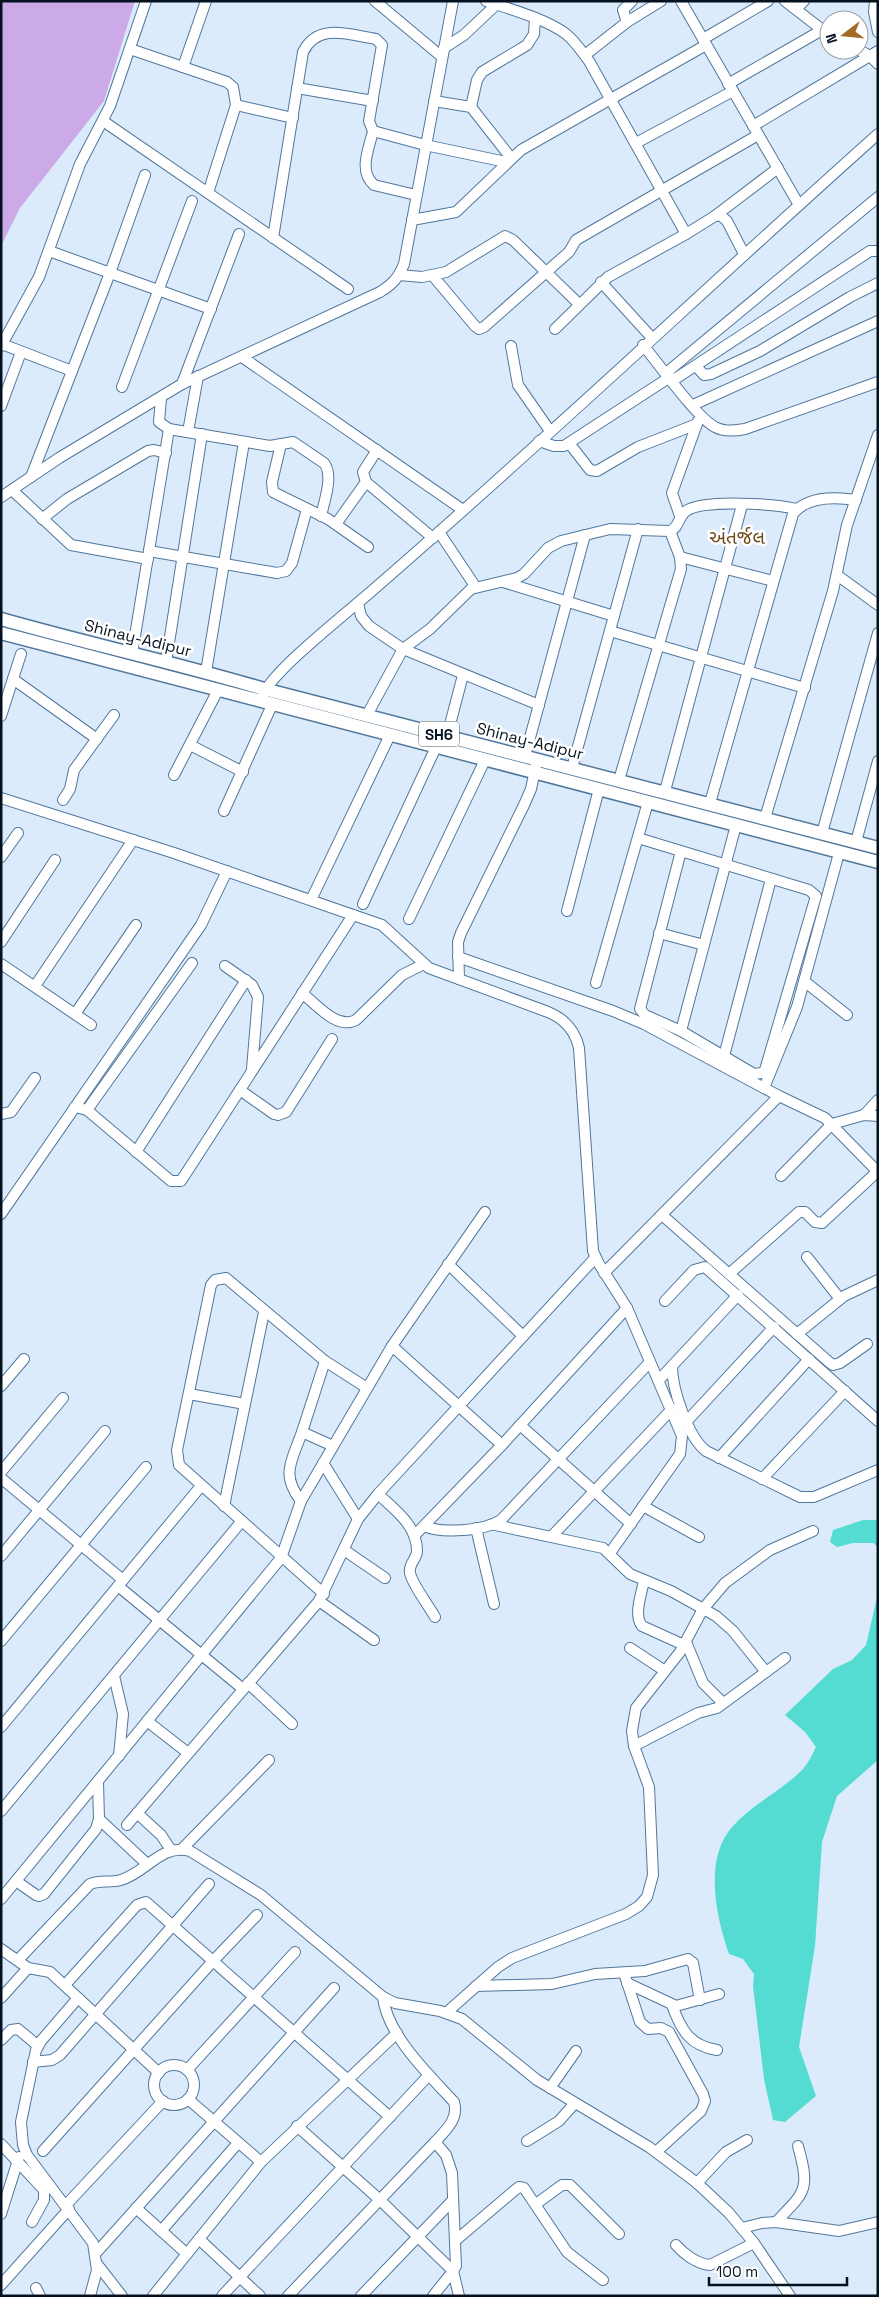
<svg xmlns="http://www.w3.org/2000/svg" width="879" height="2297" viewBox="0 0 879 2297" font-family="'Space Grotesk','Noto Sans Gujarati',sans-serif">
<rect width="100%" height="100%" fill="#dbebfc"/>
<polygon fill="#cbaae7" points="1,1 135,1 104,101 20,208 1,246"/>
<g fill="#54dcd2">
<polygon points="863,1520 878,1520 878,1547 873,1543 853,1543 837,1547 830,1542 833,1530"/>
<path d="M 878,1593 L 878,1760 L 837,1796 L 822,1842 L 815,1946 L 799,2047 L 816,2096 L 785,2122 L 773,2120 L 764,2079 L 753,1986 L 754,1974 L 743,1959 L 729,1954 C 716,1917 703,1858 733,1826 C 753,1804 781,1791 802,1770 C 808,1764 812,1755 816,1747 L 805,1732 L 785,1715 L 833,1669 L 852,1660 L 866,1645 Z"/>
</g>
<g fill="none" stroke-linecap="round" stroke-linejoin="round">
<g stroke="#51779c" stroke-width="12">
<g id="minor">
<polyline points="375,1 442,57"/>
<path d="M 486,1 C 510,9 546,19 566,34 C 575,41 582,52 589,61 L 686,234 L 608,277 L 555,329"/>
<polyline points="681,1 799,205"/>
<polyline points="785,1 829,35"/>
<polyline points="875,1 874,12 878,32"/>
<polyline points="796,9 804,1"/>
<polyline points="627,22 623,10 632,1"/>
<polyline points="703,39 768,1"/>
<polyline points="444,48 464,35 499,2"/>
<polyline points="130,49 227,82 233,87 236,105 208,193"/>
<polyline points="859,50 870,56 878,64"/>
<polyline points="585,55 627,22 661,1"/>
<polyline points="183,67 206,1"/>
<polyline points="728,84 822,30"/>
<polyline points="297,88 373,101"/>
<polyline points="434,101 471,107 511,158"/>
<polyline points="236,105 293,118"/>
<polyline points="471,107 477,80 482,72 527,45 534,34 535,19"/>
<polyline points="103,121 348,289"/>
<polyline points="753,126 878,51"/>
<path d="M 373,131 C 369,149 358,171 374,185 L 416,195"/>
<polyline points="636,143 733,91"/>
<polyline points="715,216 778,168"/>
<polyline points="412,220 456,212 521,150 706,45"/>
<polyline points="686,234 715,216 720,215 727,221 744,254"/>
<path d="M 273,238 L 303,52 C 318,22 349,35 376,39 L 382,45 L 369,121 L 373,131 L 425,145 L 506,162"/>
<polyline points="49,251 211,309"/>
<polyline points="399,275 422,277 446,272 505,236 513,240 579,304"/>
<polyline points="433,276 475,326 479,329 484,327 569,252 576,240 758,135"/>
<polyline points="601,282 652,338"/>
<polyline points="2,344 72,371"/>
<path d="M 643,345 C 658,363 697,418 715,427 C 724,432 735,431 745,429 L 878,382"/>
<polyline points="1,346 39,277 80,164 110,106 146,1"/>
<polyline points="511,346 518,385 550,431"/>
<polyline points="242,357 463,510"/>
<polyline points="696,366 704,375 711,374 760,351 850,297 878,283"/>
<polyline points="666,373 878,197"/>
<polyline points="672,381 870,251 878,251"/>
<polyline points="182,384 239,234"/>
<polyline points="122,387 192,201"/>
<path d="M 161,398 L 159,422 L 169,429 L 270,446 L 293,442 L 324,463 C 334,475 324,502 321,516"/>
<polyline points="693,405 878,321"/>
<polyline points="1,406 21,352"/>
<polyline points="188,432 198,376"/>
<polyline points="539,441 554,446 564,446 670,377"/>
<polyline points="569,443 590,470 597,471 638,447 697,424"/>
<polyline points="281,444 272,482 273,492 328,519 368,547"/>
<polyline points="377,450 363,472 366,482 433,538"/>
<polyline points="31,477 110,273 145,175"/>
<polyline points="12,490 71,545 148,559"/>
<path d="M 1,497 L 59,458 L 182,384 L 380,292 C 393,284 398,278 404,264 L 453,1"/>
<polyline points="680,516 672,493 698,421"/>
<polyline points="42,519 67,499 148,451 154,450 166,453"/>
<polyline points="336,524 366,482"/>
<polyline points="439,532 475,586"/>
<polyline points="149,551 277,573 286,571 292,563 307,509"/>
<polyline points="680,557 773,581"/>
<polyline points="837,575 878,605"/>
<polyline points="503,582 614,616"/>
<polyline points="358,603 361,616 369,626 403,649 539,705"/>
<polyline points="610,631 805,688"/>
<polyline points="132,654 169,429"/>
<polyline points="166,662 202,434"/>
<polyline points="206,672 244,442"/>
<polyline points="13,679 97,739"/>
<path d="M 263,696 C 268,674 353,608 374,589 C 545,441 709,285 878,134"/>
<path d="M 367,715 L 403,649 L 430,629 L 471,589 L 517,578 L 524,574 L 548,548 L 561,541 L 610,529 L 670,531 C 679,528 678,517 686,511 C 704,499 775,504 797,509"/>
<polyline points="1,716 21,654"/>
<polyline points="447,736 463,675"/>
<polyline points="190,745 243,772"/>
<polyline points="525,756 585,535"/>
<polyline points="572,768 638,529"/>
<polyline points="174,775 218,690"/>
<polyline points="619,780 681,569 680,557 670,531"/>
<polyline points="665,791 742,505"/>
<path d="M 1,798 L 174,853 L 382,925 L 429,968 L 548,1012 C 565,1019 575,1030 579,1048 L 593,1251 L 599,1264 L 627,1308 L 682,1436 L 680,1454 L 610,1553"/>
<polyline points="63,800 70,789 74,770 114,715"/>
<path d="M 710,803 L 793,514 C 807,496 836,497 856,500"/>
<polyline points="224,811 272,705"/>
<polyline points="765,818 833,591 847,525 878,435"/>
<polyline points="822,833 878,633"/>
<polyline points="638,838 809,890 816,896 765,1070 762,1073 754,1074 681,1031 645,1015 640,1009 681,851"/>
<polyline points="856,842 878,761"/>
<polyline points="1,857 18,833"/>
<polyline points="311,900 390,735"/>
<polyline points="363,904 436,747"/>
<polyline points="567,911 599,789"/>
<polyline points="409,919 485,760"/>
<polyline points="659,933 704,945"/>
<polyline points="1,942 55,860"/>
<polyline points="458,957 613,1011 644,1024 779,1096 604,1273"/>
<polyline points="1,964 91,1025"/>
<polyline points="225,966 252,985 258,997 252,1069"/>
<polyline points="459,979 458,942 461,933 524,805 531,789 536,765"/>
<polyline points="804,981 847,1015"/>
<polyline points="596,983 648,802"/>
<polyline points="35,986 133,840"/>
<path d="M 302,993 C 317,1005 337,1030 356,1020 L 402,975 L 424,964"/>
<polyline points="75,1014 136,925"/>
<polyline points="681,1031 736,825"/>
<polyline points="724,1056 771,879"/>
<polyline points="764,1088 797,1007 839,853"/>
<polyline points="240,1090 274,1114 278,1115 286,1112 332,1039"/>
<polyline points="779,1096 825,1118 878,1172"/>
<polyline points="75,1107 87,1110 171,1181 181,1181 353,915"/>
<polyline points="87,1110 192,963"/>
<polyline points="1,1114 11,1112 35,1078"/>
<polyline points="864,1115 878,1100"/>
<polyline points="136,1152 246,980"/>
<polyline points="781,1176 832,1124 864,1115 878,1116"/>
<polyline points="1,1214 201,925 227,871"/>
<polyline points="662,1215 829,1362 833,1365 840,1363 867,1344"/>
<polyline points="807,1257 840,1299"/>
<polyline points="448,1264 523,1336"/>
<polyline points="729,1274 799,1212 805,1212 815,1222 822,1223 877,1172"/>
<polyline points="665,1301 694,1270 705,1267 878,1421"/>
<polyline points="797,1334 844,1296 878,1280"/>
<polyline points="392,1346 502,1445"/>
<polyline points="325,1361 367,1388"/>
<path d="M 672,1366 C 672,1389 688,1437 706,1451 L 800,1497 L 814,1497 L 878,1470"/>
<polyline points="659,1380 738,1295"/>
<polyline points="1,1386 24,1359"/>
<polyline points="189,1394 245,1404"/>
<polyline points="687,1421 774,1327"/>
<polyline points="520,1425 631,1524"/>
<polyline points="719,1458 809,1359"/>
<polyline points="1,1472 63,1398"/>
<polyline points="1,1478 123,1580"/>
<polyline points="762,1479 845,1391"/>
<path d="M 378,1494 C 395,1510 417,1525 417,1551 C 417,1559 408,1564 410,1573 C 412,1584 429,1606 435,1617"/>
<path d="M 301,1501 C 280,1474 292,1461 302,1432"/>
<polyline points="224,1506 264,1312"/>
<polyline points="643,1506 699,1537"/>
<polyline points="358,1519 378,1494 595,1258"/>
<polyline points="495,1525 603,1548 630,1574 671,1591 716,1616 733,1631 766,1672"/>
<path d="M 424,1526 C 442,1534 484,1531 501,1520 L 650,1362"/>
<polyline points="476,1528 494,1604"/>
<polyline points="414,1536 502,1445 627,1308"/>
<polyline points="552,1536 672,1409"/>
<polyline points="344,1550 385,1578"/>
<polyline points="1,1556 105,1431"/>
<path d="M 644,1580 C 642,1593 633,1615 642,1626 L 684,1645"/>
<polyline points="118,1586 243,1689"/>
<polyline points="324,1594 179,1465 177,1450 211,1285 215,1280 226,1278 325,1361 302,1432 333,1446"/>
<polyline points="319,1601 374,1640"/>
<polyline points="1,1641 146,1467"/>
<polyline points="686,1642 703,1683 723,1703"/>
<polyline points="630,1648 665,1671"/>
<polyline points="114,1676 123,1714 119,1756"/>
<polyline points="248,1683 292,1724"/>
<polyline points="147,1721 188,1753"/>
<polyline points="1,1727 201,1486"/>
<polyline points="634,1746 698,1713 717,1708 785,1658"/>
<polyline points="1,1811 241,1522"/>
<polyline points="137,1813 161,1835 171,1850"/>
<polyline points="99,1819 147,1864"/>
<polyline points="127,1825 319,1601 358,1519 323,1463"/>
<polyline points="182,1849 269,1760"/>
<polyline points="16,1881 36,1895 39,1896 44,1894 96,1829 99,1819 98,1782"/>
<polyline points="1,1899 281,1558 301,1501 392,1346 485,1212"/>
<polyline points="1,1949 28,1968 50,1972 159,2073"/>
<path d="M 18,1960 L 90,1884 C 100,1880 110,1883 121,1880 C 146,1873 161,1843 190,1851 L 261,1895 L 383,1997 L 395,2003 L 440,2011 L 462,2019 L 537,2080 L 649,2147 L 697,2183 L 729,2213 L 754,2243 L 790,2296"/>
<polyline points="624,1973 640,2022 648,2029 661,2028 669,2032 703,2094 705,2101 701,2111 656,2152"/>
<polyline points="627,1983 676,2006 719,1994"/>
<polyline points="65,1985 137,1905 146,1902 390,2117"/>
<polyline points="476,1986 552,1984 595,1974 645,1971 688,1959 693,1963 700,2000"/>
<polyline points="1,1998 28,1968"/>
<polyline points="78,1998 41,2041 36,2050 21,2122 23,2145 27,2155 93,2243 97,2270 90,2296"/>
<path d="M 672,2005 C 681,2030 690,2046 717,2050"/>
<polyline points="446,2013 498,1967 512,1958 626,1914 639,1906 647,1897 653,1875 649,1787 634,1746 632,1731 636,1708 680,1652 703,1609 725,1583 770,1550 813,1531"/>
<polyline points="1,2040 11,2030 18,2029 37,2045"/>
<polyline points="33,2062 52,2060 60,2055 209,1884"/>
<circle cx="174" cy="2085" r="20"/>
<polyline points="187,2070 295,1952"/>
<polyline points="550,2088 576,2051"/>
<polyline points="188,2099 261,2162"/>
<polyline points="297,2126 380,2200 453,2271 433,2296"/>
<polyline points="527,2141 559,2121 575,2103"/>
<polyline points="435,2142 446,2155 452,2173 456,2266 453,2271 459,2296"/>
<polyline points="1,2144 44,2190 44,2200 32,2222"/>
<polyline points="43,2151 213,1961 257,1915"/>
<polyline points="697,2183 726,2152 747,2140"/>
<polyline points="536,2204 562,2185 570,2185 619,2234"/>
<polyline points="66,2205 163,2101"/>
<polyline points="136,2208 187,2254"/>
<polyline points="1,2214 19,2157"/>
<path d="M 776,2222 C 806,2191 810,2190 798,2146"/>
<polyline points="742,2228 762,2223 776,2222 839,2231 878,2222"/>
<polyline points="161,2231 238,2143"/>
<polyline points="199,2239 260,2296"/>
<polyline points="455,2241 515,2190 519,2187 524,2188 567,2252 603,2280"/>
<path d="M 676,2245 C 684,2254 697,2264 710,2265 L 754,2243"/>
<polyline points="96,2253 334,1988"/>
<polyline points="97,2264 122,2296"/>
<polyline points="1,2285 69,2209"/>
<polyline points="36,2288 40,2296"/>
<polyline points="153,2296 261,2162 397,2033"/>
<polyline points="222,2296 429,2075"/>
<path d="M 288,2296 L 435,2142 C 446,2130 459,2119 454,2102 C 429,2075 387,2035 383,1997"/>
<polyline points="361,2296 453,2200"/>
</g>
</g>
<g stroke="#51779c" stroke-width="15">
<g id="major">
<path d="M 1,619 C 89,644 177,663 264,689 L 878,848"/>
<polyline points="1,633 878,862"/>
</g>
</g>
<use href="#minor" stroke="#fff" stroke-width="10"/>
<use href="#major" stroke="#fff" stroke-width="12"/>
</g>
<g text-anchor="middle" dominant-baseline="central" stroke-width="5" stroke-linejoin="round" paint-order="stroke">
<rect fill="#fff" stroke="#4f5963" stroke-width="1" x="419" y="721.5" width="40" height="25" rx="4"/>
<g font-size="15" font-weight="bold" fill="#041220">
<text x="439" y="734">SH6</text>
</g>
<g font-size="16" fill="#041220" stroke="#fff">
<text transform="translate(138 638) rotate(14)">Shinay-Adipur</text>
<text transform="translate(530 741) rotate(14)">Shinay-Adipur</text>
</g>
<g font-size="19" fill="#6f491a" stroke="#fff">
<text x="737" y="537">અંતર્જલ</text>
</g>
</g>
<rect width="879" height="2297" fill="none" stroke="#041220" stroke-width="5"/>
<g transform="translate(844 35) rotate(254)"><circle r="24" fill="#ffffff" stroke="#9ba0a6"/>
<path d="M0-4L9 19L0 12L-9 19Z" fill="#a26b26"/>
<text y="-8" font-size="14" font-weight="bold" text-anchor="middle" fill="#041220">N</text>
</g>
<path d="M709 2277v8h138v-8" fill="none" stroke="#041220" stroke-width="2.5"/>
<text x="716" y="2277" font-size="15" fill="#041220" stroke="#ffffff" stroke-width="4" paint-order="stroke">100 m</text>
</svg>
